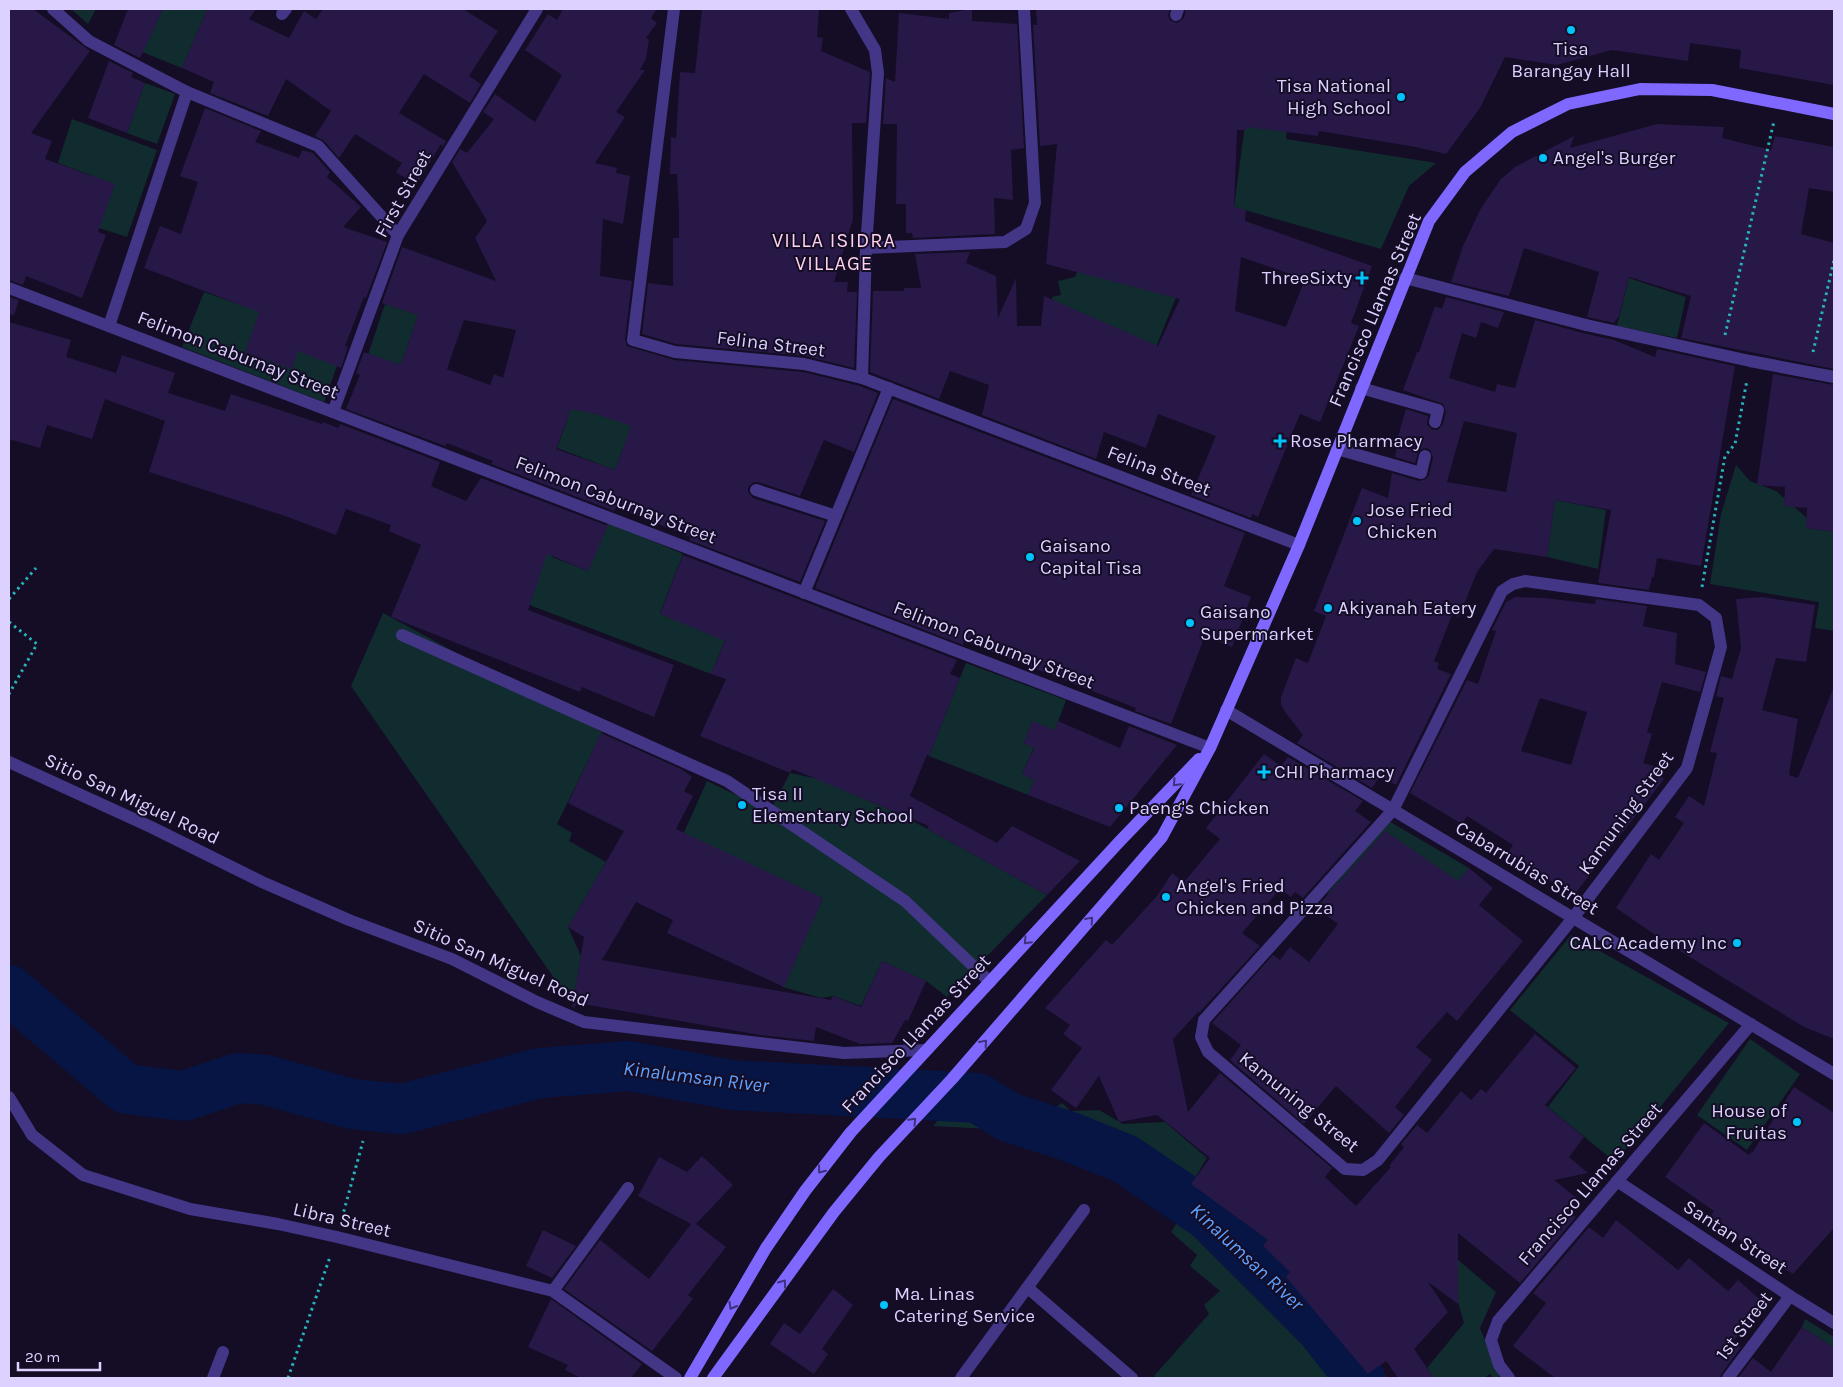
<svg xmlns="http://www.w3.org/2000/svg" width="1843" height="1387" viewBox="0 0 1843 1387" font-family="Karla,sans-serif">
<rect width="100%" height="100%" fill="#140d25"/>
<g fill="#102c2f">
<polygon points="71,9 96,9 88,24"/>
<polygon points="163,9 207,9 182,68 142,52"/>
<polygon points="1294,80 1286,139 1436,163 1409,186 1381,249 1234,207 1247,110"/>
<polygon points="145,83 175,94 157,144 127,133"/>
<polygon points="72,119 157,150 127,237 99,228 114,184 58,163"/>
<polygon points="1091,240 1177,295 1156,347 1126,345 1128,333 1100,321 1054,314 1052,297 1061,295 1058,281 1075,277"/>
<polygon points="257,262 337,366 324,402 182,347 204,292 241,305"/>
<polygon points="1629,278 1686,297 1677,338 1617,326"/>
<polygon points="385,304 418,315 401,365 380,358 366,361"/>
<polygon points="576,408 596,414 640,423 623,448 615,470 557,448 571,409"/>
<polygon points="1736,465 1750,481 1776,491 1807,518 1806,528 1834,532 1834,631 1815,628 1819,602 1710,584 1721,514"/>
<polygon points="1555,500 1606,510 1598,569 1547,557"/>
<polygon points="608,522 683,554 660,613 730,628 711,674 501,594 559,540 552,557 588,571"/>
<polygon points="383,613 602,732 557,824 572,833 569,841 606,862 568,927 581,956 573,1002 570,1001 351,686"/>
<polygon points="966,663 1066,700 1055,730 1032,722 1024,743 1034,747 1022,774 1034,780 1028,795 929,756"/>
<polygon points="790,773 818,779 902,815 1047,895 947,997 926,981 882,961 861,1006 833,996 821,998 783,987 823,898 681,839 707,781 770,811"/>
<polygon points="1387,820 1469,868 1403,949 1327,894"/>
<polygon points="1571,935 1729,1023 1615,1162 1548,1107 1579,1066 1510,1010"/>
<polygon points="1750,1039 1800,1074 1747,1150 1697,1115"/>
<polygon points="966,1091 982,1101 994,1098 1040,1118 1062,1103 1070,1111 1099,1110 1123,1124 1165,1122 1207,1158 1191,1184 1198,1196 1261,1251 1318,1314 1380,1365 1387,1378 1157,1378 1154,1376 1209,1314 1204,1305 1220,1291 1190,1266 1197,1255 1171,1232 1178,1221 1164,1213 1120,1177 1083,1156 1008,1130 933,1126"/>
<polygon points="1458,1260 1496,1292 1480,1328 1500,1378 1493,1378 1490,1374 1484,1378 1434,1378 1427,1368 1464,1323 1458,1302"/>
<polygon points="1805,1319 1834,1337 1834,1348 1802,1327"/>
</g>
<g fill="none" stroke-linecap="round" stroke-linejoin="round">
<polyline stroke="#071544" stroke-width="50" points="9,990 126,1089 184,1096 238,1078 266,1080 352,1104 402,1109 540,1073 629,1066 732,1085 978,1098 1008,1117 1068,1136 1125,1159 1209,1216 1321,1328 1360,1378"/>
</g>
<g fill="#271847" fill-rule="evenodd">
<polygon points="9,9 33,9 90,51 31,133 52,141 45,159 115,184 98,232 106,235 82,298 26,276 23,285 9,280"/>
<polygon points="128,9 163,9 140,58 114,45"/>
<polygon points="207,9 256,9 249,19 289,38 304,11 316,19 323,9 463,9 498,31 469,76 481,84 470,103 424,74 399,113 446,141 443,147 441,144 416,185 396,172 402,163 355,134 339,158 324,141 315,136 331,111 286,79 268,116 210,93 214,82 182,68"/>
<path d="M 563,9 L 657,9 L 651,18 L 657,23 L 646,38 L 649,40 L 646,59 L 640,70 L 645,70 L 616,112 L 625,117 L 595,163 L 617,168 L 616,173 L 630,176 L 623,224 L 603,219 L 600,276 L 632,281 L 625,339 L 627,346 L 674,360 L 803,372 L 860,386 L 878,393 L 854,452 L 824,440 L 800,496 L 758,482 L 754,482 L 748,487 L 748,492 L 753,498 L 825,521 L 800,582 L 689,540 L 690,537 L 616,507 L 614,511 L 491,464 L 493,461 L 447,443 L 445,446 L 346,409 L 360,375 L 356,373 L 364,352 L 401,365 L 418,315 L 382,303 L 402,247 L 496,281 L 475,238 L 487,221 L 452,162 L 460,149 L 467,153 L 494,119 L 483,112 L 495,94 L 535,122 L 562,75 L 525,50 L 548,14 L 557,20 ZM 464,320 L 516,330 L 503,378 L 494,374 L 490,385 L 447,369 ZM 571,409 L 596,414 L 631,426 L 615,470 L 556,449 Z"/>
<polygon points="702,9 819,9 817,37 823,38 821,51 870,72 866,123 852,123 853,219 834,282 848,282 847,292 857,292 854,368 805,356 676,344 642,334 648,283 673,286 673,238 679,238 679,215 677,174 670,174 671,137 676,138 680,72 695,73"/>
<polygon points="972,9 972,21 1017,24 1024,148 1011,150 1013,200 994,198 995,234 913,238 912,233 906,233 906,204 896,204 897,124 883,124 886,78 895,82 899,13 949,19 949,13"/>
<path d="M 1036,9 L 1170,9 L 1168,16 L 1170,20 L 1177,23 L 1184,18 L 1186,9 L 1834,9 L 1834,85 L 1739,68 L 1741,50 L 1690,43 L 1688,61 L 1612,50 L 1557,65 L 1505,57 L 1480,108 L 1446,154 L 1416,147 L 1319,131 L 1318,136 L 1247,127 L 1247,130 L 1237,130 L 1234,207 L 1246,210 L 1245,221 L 1372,266 L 1351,323 L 1359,326 L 1320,422 L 1300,414 L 1258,517 L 1252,514 L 1251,518 L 1191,495 L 1216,436 L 1158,414 L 1146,448 L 1104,432 L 1096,459 L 982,415 L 989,385 L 950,371 L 939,399 L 870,372 L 873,291 L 904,291 L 904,288 L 921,288 L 915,254 L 970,252 L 966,263 L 996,276 L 998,318 L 1016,278 L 1017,326 L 1041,326 L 1044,296 L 1158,346 L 1180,299 L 1046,264 L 1057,144 L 1040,146 L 1033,25 L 1037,25 ZM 1241,257 L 1305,279 L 1286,327 L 1235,311 Z"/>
<polygon points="109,61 133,73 131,77 145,83 127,133 88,118"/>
<polygon points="205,108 261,131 255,142 299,158 302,150 313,153 330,172 327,177 361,207 343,227 387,242 366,298 364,297 345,346 348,347 341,368 298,351 292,369 245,353 259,312 144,268 160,226 181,234 198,182 180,176"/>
<polygon points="1657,124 1724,127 1722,138 1771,150 1775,136 1834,147 1834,192 1809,188 1801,234 1834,243 1834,369 1681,338 1691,296 1629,277 1619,316 1614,323 1587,317 1599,272 1524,248 1509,296 1451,282 1463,246 1481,208 1501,179 1515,167 1574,136 1570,148"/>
<polygon points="9,297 19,300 14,315 9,314"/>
<path d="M 1446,297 L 1504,312 L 1498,328 L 1481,322 L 1476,338 L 1462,333 L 1449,378 L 1495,392 L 1497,384 L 1515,388 L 1535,320 L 1583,333 L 1614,340 L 1655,357 L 1657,349 L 1735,366 L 1701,566 L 1657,558 L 1654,577 L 1652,577 L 1649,590 L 1598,583 L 1611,510 L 1555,500 L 1547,557 L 1494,549 L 1477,572 L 1459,617 L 1452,615 L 1434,661 L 1439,663 L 1437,669 L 1451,674 L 1396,785 L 1380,776 L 1372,788 L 1297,743 L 1303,735 L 1285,712 L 1281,704 L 1281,697 L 1296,658 L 1308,663 L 1326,616 L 1314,611 L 1362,488 L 1388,498 L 1392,473 L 1419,481 L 1426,479 L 1429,475 L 1433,457 L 1430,450 L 1426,448 L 1419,450 L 1415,463 L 1395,457 L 1397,448 L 1395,447 L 1406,409 L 1428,416 L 1427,425 L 1433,430 L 1438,430 L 1443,424 L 1446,412 L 1443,404 L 1403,390 L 1417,352 L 1419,352 L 1435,306 L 1442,309 ZM 1464,421 L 1517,433 L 1506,492 L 1447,482 Z"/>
<polygon points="9,322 71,340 66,357 116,373 122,355 175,373 168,393 225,411 231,394 322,424 323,422 338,428 340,424 440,462 431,486 466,501 481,478 608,526 588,571 547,554 528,610 674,665 654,717 582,687 580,692 391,617 421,545 389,531 391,525 346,509 336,535 282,515 149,472 165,421 105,399 92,439 47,425 40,448 9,439"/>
<polygon points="1773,374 1834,385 1834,532 1806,528 1807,508 1784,506 1785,487 1757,485"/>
<polygon points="893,399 1245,533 1224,586 1251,597 1232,647 1205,636 1171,724 1135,711 1136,708 964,641 963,645 815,588"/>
<polygon points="683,555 957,660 950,674 960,678 929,756 927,755 910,796 997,843 1012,826 1080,861 1047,895 927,829 929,826 792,769 790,773 700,736 726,679 711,674 725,641 660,614"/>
<path d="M 1515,597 L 1544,598 L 1595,604 L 1596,599 L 1647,606 L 1643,626 L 1677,633 L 1675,664 L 1706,672 L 1700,692 L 1662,682 L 1647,732 L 1652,734 L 1643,763 L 1663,769 L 1661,777 L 1664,779 L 1574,895 L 1507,855 L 1513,845 L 1467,816 L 1462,824 L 1410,793 L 1467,680 L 1478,684 L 1496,631 L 1492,630 L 1506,602 ZM 1540,698 L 1587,712 L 1571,765 L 1521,751 Z"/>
<polygon points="1762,597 1815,605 1806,662 1776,658 1762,710 1798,719 1789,775 1798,778 1833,689 1834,690 1834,1039 1804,1027 1667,943 1616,908 1651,854 1659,860 1684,823 1675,817 1689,796 1704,806 1717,753 1710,752 1724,698 1716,696 1721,676 1732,679 1741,648 1736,599"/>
<polygon points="1032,721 1055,730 1058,721 1120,748 1129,726 1177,745 1110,827 1028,795 1034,780 1022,774 1034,748 1024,743"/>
<polygon points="601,733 681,769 692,777 684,791 693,796 676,829 823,898 784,987 667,933 673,920 636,902 602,960 831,1000 833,996 861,1007 882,961 926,981 908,1021 905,1020 892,1043 860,1044 816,1027 814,1041 760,1035 577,1003 574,1008 572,1007 584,937 568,927 624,831 568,803"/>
<polygon points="1264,754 1281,766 1288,757 1363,801 1355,811 1371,822 1303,898 1295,892 1291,897 1280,889 1242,933 1260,946 1199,1013 1198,1012 1173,1039 1188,1112 1220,1073 1332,1168 1325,1177 1356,1206 1391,1167 1389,1166 1404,1147 1401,1144 1417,1125 1427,1133 1461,1091 1471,1100 1481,1089 1486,1093 1535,1034 1576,1068 1545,1105 1584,1137 1569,1157 1588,1173 1554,1180 1577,1198 1567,1210 1576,1217 1520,1283 1458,1233 1458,1304 1428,1282 1448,1312 1414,1349 1434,1378 1398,1378 1386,1361 1368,1374 1286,1277 1290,1272 1263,1246 1268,1240 1191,1184 1210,1158 1157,1115 1119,1122 1099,1076 1076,1108 1051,1090 1082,1048 1063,1034 1070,1025 1045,1008 1106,940 1112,945 1157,896 1172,873 1184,882 1220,839 1206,828"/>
<polygon points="1385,831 1458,881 1469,868 1493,888 1479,905 1523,941 1457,1021 1447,1012 1416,1047 1432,1060 1395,1107 1404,1115 1389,1133 1336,1086 1304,1124 1230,1060 1241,1045 1212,1023 1273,955 1280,960 1290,947 1309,962 1338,924 1316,908"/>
<polygon points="1794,1087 1834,1113 1834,1228 1793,1274 1708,1220 1714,1211 1665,1177 1704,1123 1749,1155 1751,1152 1752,1153"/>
<polygon points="702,1156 733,1185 696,1224 726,1247 688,1295 693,1299 652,1351 564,1289 600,1240 649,1279 691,1224 638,1196 659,1157 687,1172"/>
<polygon points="1616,1220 1678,1270 1689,1258 1728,1291 1738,1280 1766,1305 1733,1341 1741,1347 1722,1373 1720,1378 1555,1378 1513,1346 1546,1303 1533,1293 1589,1227 1603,1238"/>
<polygon points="543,1230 576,1246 552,1278 526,1266"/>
<polygon points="833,1289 853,1305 822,1349 828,1354 814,1374 770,1344 784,1323 800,1334"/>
<polygon points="551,1299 642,1364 631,1378 581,1378 565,1370 568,1365 528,1347"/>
<polygon points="1802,1327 1834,1348 1834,1378 1738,1378 1753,1358 1771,1372"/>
</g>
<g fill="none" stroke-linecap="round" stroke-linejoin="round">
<g stroke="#28b2bc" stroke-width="3" stroke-dasharray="2.5 4" stroke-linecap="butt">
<polyline points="1725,335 1774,121"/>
<polyline points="1813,352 1834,260"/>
<polyline points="1702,587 1725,456 1735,444 1747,380"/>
<polyline points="9,599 36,568"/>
<polyline points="9,622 37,644 9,694"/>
<polyline points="342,1218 363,1141"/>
<polyline points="288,1378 330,1257"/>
</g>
<g stroke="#433686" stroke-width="12">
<polyline points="1405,278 1586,325"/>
<polyline points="1361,388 1438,410 1435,422"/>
<polyline points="1337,449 1421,473 1425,456"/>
<polyline points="756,490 836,516"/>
<polyline points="804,593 889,388"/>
<polyline points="402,635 727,781 905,901 990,982"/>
<polyline points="553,1291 628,1188"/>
<polyline points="213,1378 223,1352"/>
</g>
<g stroke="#433686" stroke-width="12">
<polyline points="53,9 89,41 187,92 318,146 398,235"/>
<polyline points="674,9 633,340 675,352 804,364 862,378 1299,545"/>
<polyline points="851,9 875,50 878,73 866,248 862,378"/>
<polyline points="282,14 286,9"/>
<polyline points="1176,15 1178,9"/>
<polyline points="866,248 1005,242 1026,229 1035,203 1024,9"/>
<polyline points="9,288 1210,748"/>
<polyline points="1586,325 1750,361 1834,377"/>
<polyline points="109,326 187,92"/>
<polyline points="333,412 398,235 537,9"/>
<polygon points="1525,581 1699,605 1716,618 1721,647 1687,768 1573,918 1378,1160 1363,1170 1345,1169 1208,1052 1201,1037 1204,1020 1393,810 1502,591 1513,584"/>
<polyline points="1226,710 1834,1074"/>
<polyline points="9,762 151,827 262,882 349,920 452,959 537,1002 584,1022 844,1053 925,1050"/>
<polyline points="9,1097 32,1135 83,1175 190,1209 278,1224 337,1237 553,1291 676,1378"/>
<polyline points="1617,1181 1790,1296 1834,1323"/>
<polyline points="1028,1288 1132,1378"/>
<polyline points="961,1378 1084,1210"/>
<polyline points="1509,1378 1499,1365 1491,1340 1498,1321 1751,1024"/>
<polyline points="1728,1378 1790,1296"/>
</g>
<g stroke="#7f68ff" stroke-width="12">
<polyline points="690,1378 766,1248 805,1191 851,1132 1120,841 1199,759"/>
<polyline points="713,1378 834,1212 879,1157 952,1079 1162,837 1210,748 1299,545 1429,221 1465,172 1512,132 1568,104 1640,89 1712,90 1834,114"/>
</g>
</g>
<defs><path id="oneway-chevron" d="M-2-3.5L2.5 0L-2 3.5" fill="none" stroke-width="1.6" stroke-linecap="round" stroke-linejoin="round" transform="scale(1.25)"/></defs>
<g stroke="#3f317c">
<use href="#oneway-chevron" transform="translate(1176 783) rotate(133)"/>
<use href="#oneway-chevron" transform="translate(1090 920) rotate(-49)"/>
<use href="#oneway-chevron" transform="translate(1027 941) rotate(133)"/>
<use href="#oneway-chevron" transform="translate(984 1043) rotate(-49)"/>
<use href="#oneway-chevron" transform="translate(913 1121) rotate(-47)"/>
<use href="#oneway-chevron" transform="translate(821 1170) rotate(128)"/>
<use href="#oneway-chevron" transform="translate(783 1283) rotate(-54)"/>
<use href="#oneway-chevron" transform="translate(732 1306) rotate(120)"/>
</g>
<g fill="#00c3fc" stroke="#140d25" stroke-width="2">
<circle cx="1571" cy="30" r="5"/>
<circle cx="1401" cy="97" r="5"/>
<circle cx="1543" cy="158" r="5"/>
<path d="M1359.5 270.5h5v5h5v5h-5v5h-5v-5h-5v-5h5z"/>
<path d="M1277.5 433.5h5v5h5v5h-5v5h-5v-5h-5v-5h5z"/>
<circle cx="1357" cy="521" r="5"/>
<circle cx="1030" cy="557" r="5"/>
<circle cx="1328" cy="608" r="5"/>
<circle cx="1190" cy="623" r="5"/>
<path d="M1261.5 764.5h5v5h5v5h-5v5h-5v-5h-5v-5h5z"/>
<circle cx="742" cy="805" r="5"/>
<circle cx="1119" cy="808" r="5"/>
<circle cx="1166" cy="897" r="5"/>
<circle cx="1737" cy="943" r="5"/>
<circle cx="1797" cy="1122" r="5"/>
<circle cx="884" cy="1305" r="5"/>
</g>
<g text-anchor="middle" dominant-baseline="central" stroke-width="4" stroke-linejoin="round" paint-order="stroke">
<g font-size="19" fill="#dcd1ff" stroke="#140d25" text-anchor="start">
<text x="1571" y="49" text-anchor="middle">Tisa<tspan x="1571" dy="22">Barangay Hall</tspan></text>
<text x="1391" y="86" text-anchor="end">Tisa National<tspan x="1391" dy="22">High School</tspan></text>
<text x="1553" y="158">Angel's Burger</text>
<text x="1352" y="278" text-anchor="end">ThreeSixty</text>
<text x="1290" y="441">Rose Pharmacy</text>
<text x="1367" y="510">Jose Fried<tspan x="1367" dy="22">Chicken</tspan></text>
<text x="1040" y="546">Gaisano<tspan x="1040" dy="22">Capital Tisa</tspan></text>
<text x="1338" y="608">Akiyanah Eatery</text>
<text x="1200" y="612">Gaisano<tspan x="1200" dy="22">Supermarket</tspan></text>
<text x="1274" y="772">CHI Pharmacy</text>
<text x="752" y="794">Tisa II<tspan x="752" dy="22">Elementary School</tspan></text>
<text x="1129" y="808">Paeng's Chicken</text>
<text x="1176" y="886">Angel's Fried<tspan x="1176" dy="22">Chicken and Pizza</tspan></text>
<text x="1727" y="943" text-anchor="end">CALC Academy Inc</text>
<text x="1787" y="1111" text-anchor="end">House of<tspan x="1787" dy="22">Fruitas</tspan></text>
<text x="894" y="1294">Ma. Linas<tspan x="894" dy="22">Catering Service</tspan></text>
</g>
<g font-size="19" fill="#dcd1ff" stroke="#140d25">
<text transform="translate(403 194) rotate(-61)">First Street</text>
<text transform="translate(1375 310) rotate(-67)">Francisco Llamas Street</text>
<text transform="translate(771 344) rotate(7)">Felina Street</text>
<text transform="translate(238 355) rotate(21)">Felimon Caburnay Street</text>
<text transform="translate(1159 471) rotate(21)">Felina Street</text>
<text transform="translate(616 500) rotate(21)">Felimon Caburnay Street</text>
<text transform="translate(994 645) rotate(21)">Felimon Caburnay Street</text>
<text transform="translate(132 799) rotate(25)">Sitio San Miguel Road</text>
<text transform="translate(1626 813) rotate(-54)">Kamuning Street</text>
<text transform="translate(1527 868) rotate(31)">Cabarrubias Street</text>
<text transform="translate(501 963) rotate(24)">Sitio San Miguel Road</text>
<text transform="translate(916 1034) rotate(-47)">Francisco Llamas Street</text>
<text transform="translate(1299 1102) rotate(39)">Kamuning Street</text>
<text transform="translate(1590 1184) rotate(-49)">Francisco Llamas Street</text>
<text transform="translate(342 1220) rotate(13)">Libra Street</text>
<text transform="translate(1735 1237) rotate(33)">Santan Street</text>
<text transform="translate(1744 1326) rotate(-53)">1st Street</text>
</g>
<g font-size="20" letter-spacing="1" fill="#ffd3e9" stroke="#140d25">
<text x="834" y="240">VILLA ISIDRA<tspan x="834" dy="23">VILLAGE</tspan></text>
</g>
<g font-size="20" font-style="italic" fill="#5fa1ff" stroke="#140d25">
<text transform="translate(696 1077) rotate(7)">Kinalumsan River</text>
<text transform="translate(1247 1257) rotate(43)">Kinalumsan River</text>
</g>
</g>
<rect width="1843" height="1387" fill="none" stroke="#dcd1ff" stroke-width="20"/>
<path d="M18 1362v8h82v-8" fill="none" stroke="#dcd1ff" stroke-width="2.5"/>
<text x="25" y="1362" font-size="15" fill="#dcd1ff" stroke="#140d25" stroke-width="4" paint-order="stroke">20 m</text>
</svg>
